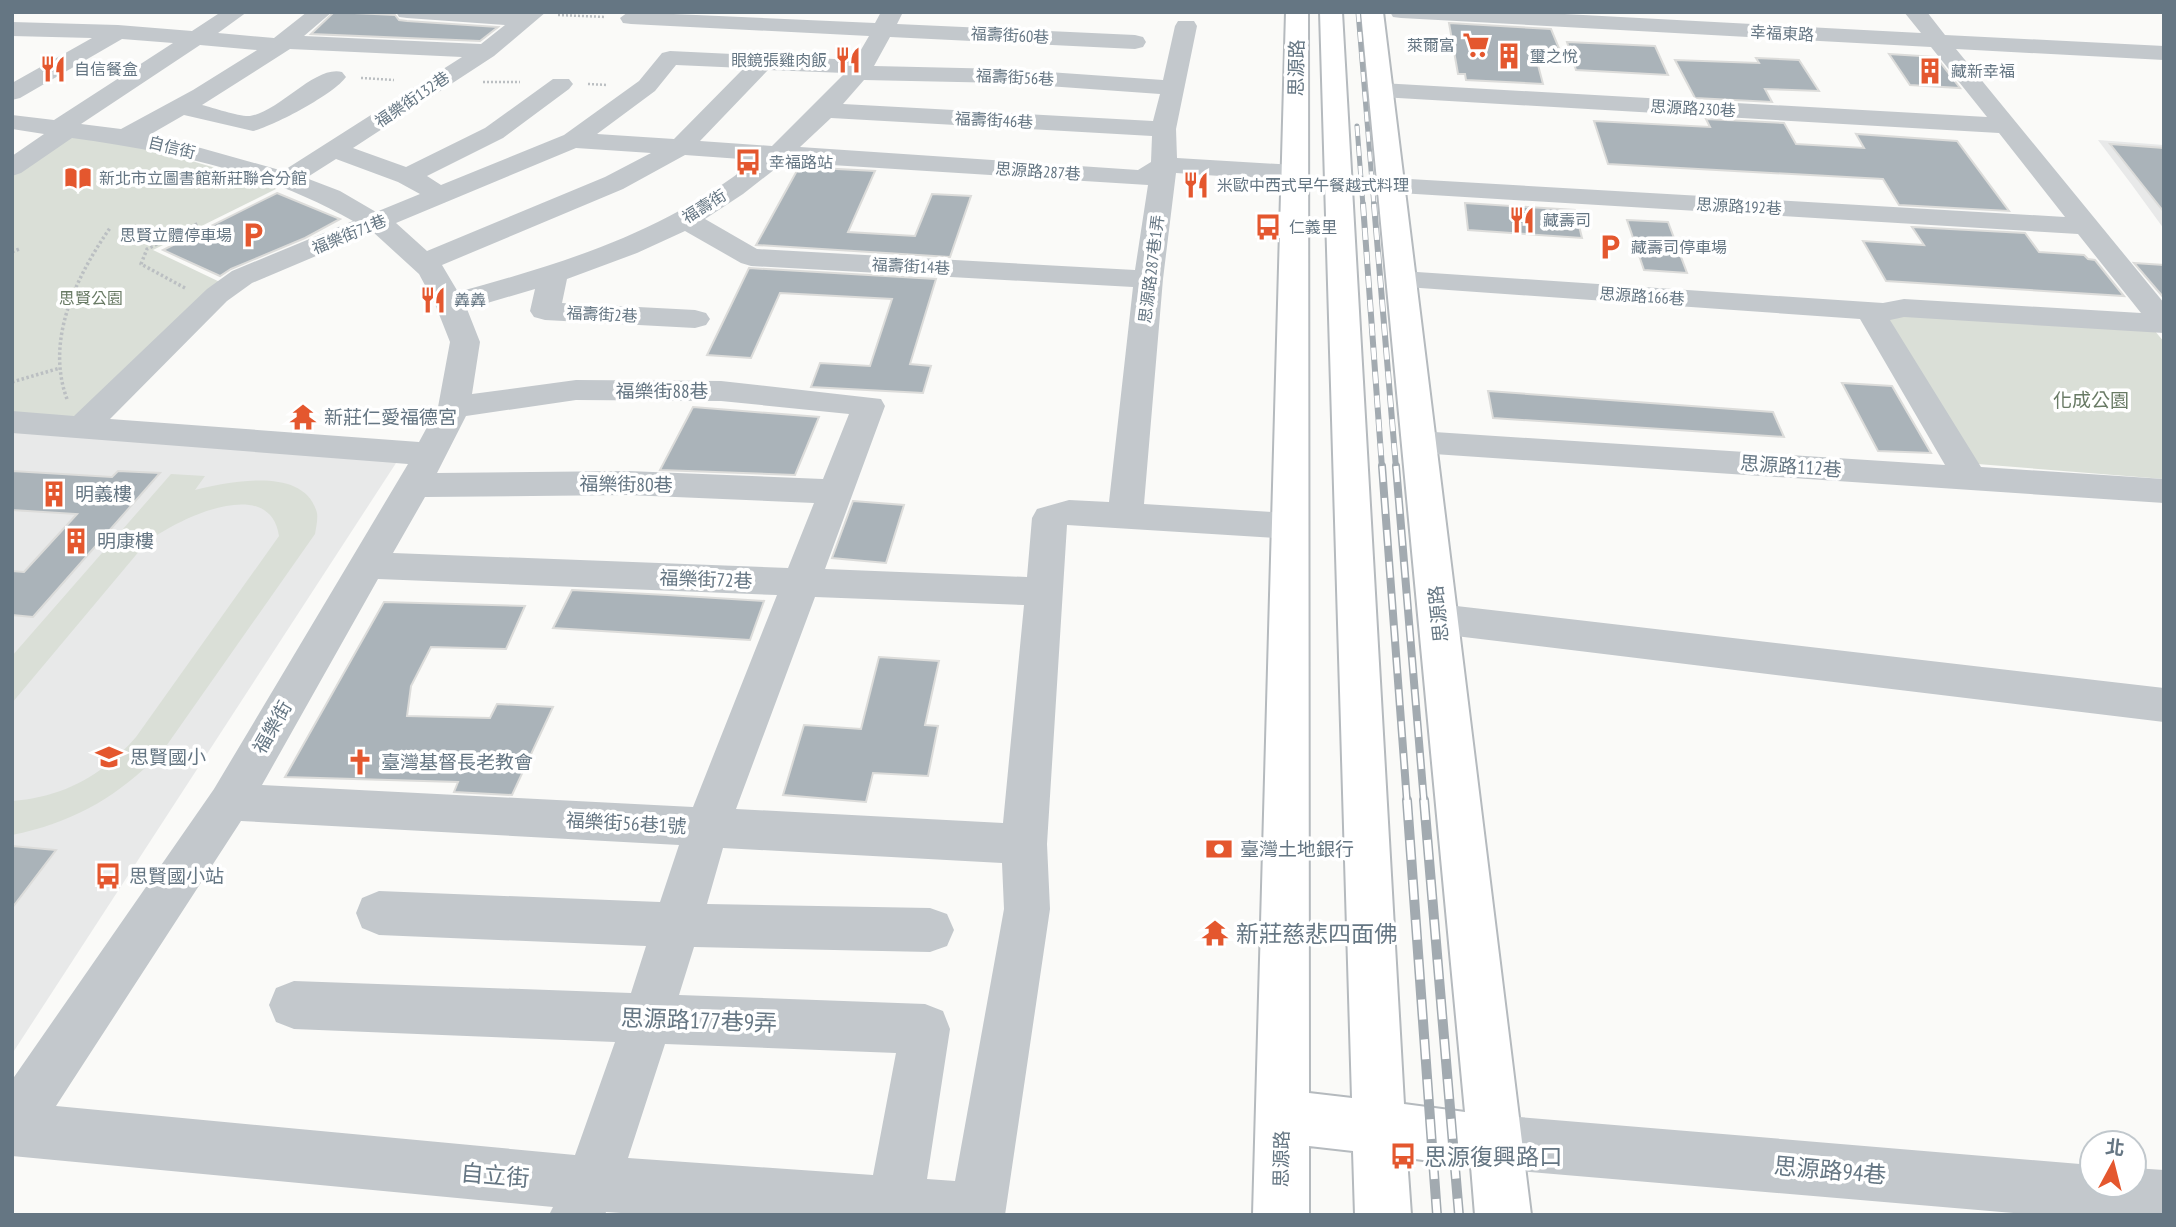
<svg xmlns="http://www.w3.org/2000/svg" width="2176" height="1227" viewBox="0 0 2176 1227" font-family="'PT Sans Narrow','Noto Sans TC',sans-serif">
<rect width="100%" height="100%" fill="#fafaf8"/>
<g fill="#e8e9e9">
<polygon points="2098,140 2164,145 2164,229 2132,185"/>
<polygon points="12,432 398,460 12,1054"/>
</g>
<g fill="#dadfd7">
<polygon points="69,135 148,148 280,187 153,250 222,283 79,421 12,416 12,176"/>
<polygon points="1887,315 2155,331 2164,342 2164,479 1965,463"/>
<path d="M 171,474 L 205,476 L 195,490 C 228,482 305,465 317,513 C 318,519 316,528 315,534 L 162,752 C 117,797 75,822 12,835 L 12,801 C 64,797 103,775 136,737 L 279,536 C 270,473 175,520 146,543 L 12,703 L 12,656 Z"/>
</g>
<g fill="#aab3b9" stroke="#dcdcda" stroke-width="2">
<polygon points="334,12 395,15 399,20 407,21 498,27 480,41 311,34"/>
<polygon points="1449,23 1551,29 1563,58 1538,65 1543,84 1466,80 1465,74 1458,74"/>
<polygon points="1567,42 1655,46 1668,75 1576,70"/>
<polygon points="1889,54 1936,57 1960,88 1910,85"/>
<polygon points="1756,58 1799,60 1819,91 1765,89 1772,102 1695,98 1675,60 1759,63"/>
<polygon points="1706,119 1784,123 1796,144 1864,148 1856,134 1957,141 2009,211 1899,205 1883,179 1608,164 1594,121 1710,127"/>
<polygon points="2110,144 2164,148 2164,212"/>
<polygon points="799,167 875,171 848,232 915,236 932,194 971,196 950,257 756,245"/>
<polygon points="277,193 340,219 305,238 231,269 220,276 163,250"/>
<polygon points="1465,203 1575,210 1582,238 1468,230"/>
<polygon points="1627,220 1668,222 1687,273 1644,270"/>
<polygon points="1912,227 2025,233 2039,252 2084,255 2088,259 2095,260 2124,296 1886,281 1863,241 1924,245"/>
<polygon points="2134,263 2164,265 2164,298"/>
<polygon points="749,268 936,279 910,364 931,366 923,393 811,387 820,363 870,366 892,299 780,293 751,358 707,355"/>
<polygon points="1842,383 1892,386 1931,453 1878,451"/>
<polygon points="1488,391 1773,412 1784,437 1493,418"/>
<polygon points="693,407 819,417 795,475 660,470"/>
<polygon points="12,471 112,477 118,471 160,473 33,617 12,615 12,571 24,572 77,514 12,510"/>
<polygon points="853,501 904,505 886,563 832,558"/>
<polygon points="572,590 667,595 764,601 750,640 553,628"/>
<polygon points="384,602 525,606 506,649 431,647 411,686 407,716 490,718 497,704 553,707 512,795 454,792 458,782 285,777"/>
<polygon points="879,657 939,661 925,725 938,726 928,776 873,773 866,802 783,795 804,725 861,729"/>
<polygon points="12,846 56,850 12,908"/>
</g>
<g fill="none" stroke-linecap="round" stroke-linejoin="round">
<g stroke="#b5babe" stroke-width="4">
<polygon id="major" points="1286,12 1308,12 1309,1093 1352,1098 1320,12 1342,12 1404,1104 1465,1112 1361,12 1383,12 1531,1215 1475,1215 1471,1166 1407,1158 1411,1215 1355,1215 1353,1151 1309,1146 1309,1215 1253,1215"/>
</g>
<g stroke="#bbbfc2" stroke-width="2.5" stroke-dasharray="2 2" stroke-linecap="butt">
<polyline points="558,15 605,17"/>
<polyline points="361,78 394,80"/>
<polyline points="483,82 520,82"/>
<polyline points="588,84 608,85"/>
</g>
<g stroke="#bbbfc2" stroke-width="3.5" stroke-dasharray="2.5 2.5" stroke-linecap="butt">
<polyline points="12,252 19,249"/>
<polyline points="185,288 141,264 147,249 199,223"/>
<polyline points="12,382 60,368"/>
<path d="M 67,399 C 45,340 76,277 110,228"/>
</g>
<g fill="#c3c8cc" fill-rule="evenodd">
<path d="M 221,12 L 247,12 L 218,33 L 274,38 L 307,12 L 332,12 L 304,36 L 481,44 L 505,25 L 407,18 L 399,17 L 396,12 L 546,12 L 494,56 L 353,148 L 406,167 L 485,128 L 553,79 L 569,79 L 573,84 L 569,89 L 503,138 L 427,176 L 441,185 L 564,135 L 639,81 L 662,53 L 670,51 L 855,60 L 869,36 L 631,24 L 623,23 L 620,18 L 628,12 L 875,23 L 881,12 L 903,12 L 897,24 L 1135,35 L 1143,37 L 1146,42 L 1143,47 L 1135,49 L 890,37 L 874,66 L 1005,69 L 1163,80 L 1175,26 L 1178,21 L 1194,21 L 1197,26 L 1176,129 L 1177,158 L 1295,165 L 1304,167 L 1308,173 L 1304,179 L 1295,181 L 1176,173 L 1163,279 L 1144,504 L 1290,513 L 1303,517 L 1308,526 L 1303,535 L 1290,539 L 1067,525 L 1047,844 L 1050,909 L 1005,1215 L 651,1215 L 606,1212 L 605,1215 L 549,1215 L 553,1207 L 12,1156 L 12,1080 L 214,789 L 408,464 L 12,433 L 12,411 L 74,416 L 207,289 L 232,271 L 353,221 C 268,172 168,151 72,138 L 21,173 L 12,176 L 12,156 L 44,134 L 12,129 L 12,115 L 54,120 L 173,43 L 122,39 L 20,98 L 12,100 L 12,83 L 92,38 L 12,36 L 12,22 L 118,25 L 192,31 ZM 200,45 L 257,50 L 193,90 L 121,129 L 81,124 ZM 290,49 L 462,57 L 283,171 L 151,134 L 184,115 L 253,131 C 274,126 334,94 346,77 L 342,72 C 315,65 279,112 250,116 C 240,117 214,108 202,105 ZM 676,65 L 744,68 L 674,139 L 597,134 L 655,91 ZM 768,70 L 845,73 L 772,146 L 700,141 ZM 864,80 L 1005,83 L 1160,94 L 1153,121 L 843,104 ZM 831,118 L 1152,136 L 1151,162 L 1138,170 L 800,147 ZM 576,148 L 651,153 L 605,177 L 427,251 L 396,223 ZM 685,155 L 755,160 C 669,231 564,263 458,292 L 442,265 L 623,189 ZM 336,159 L 398,182 L 420,194 L 376,212 L 340,191 L 306,178 ZM 784,162 L 1148,185 L 1135,270 L 757,249 L 705,219 L 743,194 ZM 685,231 L 741,263 L 751,266 L 1133,287 L 1109,502 L 1069,500 L 1037,509 L 1032,518 L 1027,577 L 825,569 L 885,406 L 881,399 L 721,381 L 576,380 L 472,394 L 480,342 L 467,309 L 535,289 L 530,311 L 534,317 L 545,320 L 695,328 L 706,325 L 710,319 L 706,313 L 695,310 L 562,303 L 567,279 L 637,253 ZM 373,232 L 419,274 L 435,304 L 450,342 L 438,407 L 419,442 L 110,419 L 227,301 L 252,283 ZM 576,400 L 721,401 L 849,414 L 823,479 L 628,471 L 437,473 L 466,416 ZM 628,495 L 814,503 L 788,568 L 393,553 L 425,497 ZM 378,579 L 777,595 L 693,807 L 262,785 ZM 815,597 L 1024,605 L 1003,823 L 736,809 ZM 241,821 L 679,845 L 660,902 L 379,891 L 362,898 L 356,913 L 362,928 L 379,935 L 646,946 L 631,993 L 294,981 L 276,988 L 269,1005 L 276,1022 L 294,1029 L 615,1042 L 575,1155 L 56,1106 ZM 723,848 L 1002,863 L 1004,909 L 955,1181 L 927,1179 L 950,1029 L 943,1011 L 925,1004 L 679,995 L 694,947 L 930,952 L 947,946 L 954,930 L 947,914 L 930,908 L 707,904 ZM 665,1044 L 896,1053 L 873,1175 L 628,1158 Z"/>
<polygon points="1390,12 1527,12 1921,33 1904,12 1927,12 1945,35 2164,46 2164,60 1956,49 2164,303 2164,333 1904,317 1890,320 1981,467 2164,479 2164,503 1419,453 1407,450 1402,442 1407,434 1419,431 1945,465 1860,319 1392,286 1387,280 1392,274 1402,271 1883,303 1904,299 2141,313 2078,234 1383,192 1379,186 1383,180 1392,178 2065,217 1999,133 1381,97 1373,95 1369,90 1373,85 1381,83 1987,117 1931,47 1401,18 1393,17"/>
<polygon points="1439,604 2164,688 2164,722 1439,634 1425,629 1420,619 1425,609"/>
<polygon points="1495,1115 2092,1165 2092,1185 2134,1185 2134,1168 2164,1170 2164,1215 2037,1215 1495,1169 1476,1161 1468,1142 1476,1123"/>
</g>
<use href="#major" fill="#fff" fill-rule="evenodd"/>
<g stroke="#a2aab0" stroke-width="5">
<g id="rail-far3">
<polyline points="1358,12 1374,206"/>
<polyline points="1357,126 1363,206"/>
</g>
</g>
<g stroke="#a2aab0" stroke-width="6">
<g id="rail-far2">
<polyline points="1363,204 1382,468"/>
<polyline points="1374,204 1396,468"/>
</g>
</g>
<g stroke="#a2aab0" stroke-width="8">
<g id="rail-far1">
<polyline points="1382,466 1407,802"/>
<polyline points="1396,466 1424,802"/>
</g>
</g>
<g stroke="#a2aab0" stroke-width="10">
<g id="rail">
<polyline points="1407,800 1437,1215"/>
<polyline points="1424,800 1459,1215"/>
</g>
</g>
<use href="#rail-far3" stroke="#fff" stroke-width="3.5" stroke-dasharray="10" stroke-linecap="butt"/>
<use href="#rail-far2" stroke="#fff" stroke-width="4.5" stroke-dasharray="12" stroke-linecap="butt"/>
<use href="#rail-far1" stroke="#fff" stroke-width="5" stroke-dasharray="16" stroke-linecap="butt"/>
<use href="#rail" stroke="#fff" stroke-width="7" stroke-dasharray="20" stroke-linecap="butt"/>
</g>
<defs>
<g id="supermarket-bare" transform="scale(2.1)"><path d="M-6-5.5h2.5l.6 2H6L4.5 2H-2.5L-4.4-4H-6ZM-1.5 3.2a1.3 1.3 0 1 0 .1 0ZM3 3.2a1.3 1.3 0 1 0 .1 0Z" fill="#e4572e" stroke="#fff" stroke-width="2.5" paint-order="stroke"/></g>
<g id="building-bare" transform="scale(2.1)"><path d="M-4-6H4V6H1V3H-1V6H-4ZM-2.5-4.3h1.7v1.8h-1.7ZM.8-4.3h1.7v1.8H.8ZM-2.5-1h1.7V.8h-1.7ZM.8-1h1.7V.8H.8Z" fill="#e4572e" stroke="#fff" stroke-width="2.5" paint-order="stroke"/></g>
<g id="restaurant-bare" transform="scale(2.1)"><path d="M-5-6h1v4h1v-4h1v4h1v-4h1v5L-1.5 .5V6h-2V.5L-5-1ZM5-6V6H3V1.5H1.5Q1.5-4 5-6Z" fill="#e4572e" stroke="#fff" stroke-width="2.5" paint-order="stroke"/></g>
<g id="bus-bare" transform="scale(2.1)"><path d="M-5-6H5V4H4V6H2V4H-2V6H-4V4H-5ZM-3.5-4V0h7V-4ZM-3.5 1.2v1.5H-2V1.2ZM2 1.2v1.5H3.5V1.2Z" fill="#e4572e" stroke="#fff" stroke-width="2.5" paint-order="stroke"/></g>
<g id="library-bare" transform="scale(2.1)"><path d="M-6-4Q-3-5.5-.7-3.5V5Q-3 3-6 4ZM6-4Q3-5.5 .7-3.5V5Q3 3 6 4Z" fill="#e4572e" stroke="#fff" stroke-width="2.5" paint-order="stroke"/></g>
<g id="parking-bare" transform="scale(2.1)"><path d="M-3.5-5.5H1a3.5 3.5 0 0 1 0 7H-1V5.5H-3.5ZM-1-3.4V-.6H.8a1.4 1.4 0 0 0 0-2.8Z" fill="#e4572e" stroke="#fff" stroke-width="2.5" paint-order="stroke"/></g>
<g id="temple-bare" transform="scale(2.1)"><path d="M0-6L5-2H3V0L6.5 2.5H4V6H1.5V3h-3V6H-4V2.5H-6.5L-3 0V-2H-5Z" fill="#e4572e" stroke="#fff" stroke-width="2.5" paint-order="stroke"/></g>
<g id="school-bare" transform="scale(2.1)"><path d="M0-5L7-2L0 1L-7-2ZM-4 1L0 2.5L4 1V4Q0 6-4 4Z" fill="#e4572e" stroke="#fff" stroke-width="2.5" paint-order="stroke"/></g>
<g id="church-bare" transform="scale(2.1)"><path d="M-1.2-6h2.4v3.5h3.3v2.4h-3.3V6h-2.4V-.1h-3.3v-2.4h3.3Z" fill="#e4572e" stroke="#fff" stroke-width="2.5" paint-order="stroke"/></g>
<g id="bank-bare" transform="scale(2.1)"><path d="M-6-4H6V4H-6ZM0-2.3a2.3 2.3 0 1 0 0 4.6a2.3 2.3 0 1 0 0-4.6Z" fill="#e4572e" stroke="#fff" stroke-width="2.5" paint-order="stroke"/></g>
</defs>
<g fill-rule="evenodd">
<use href="#supermarket-bare" x="1476" y="45"/>
<use href="#building-bare" x="1509" y="56"/>
<use href="#restaurant-bare" x="848" y="60"/>
<use href="#restaurant-bare" x="53" y="69"/>
<use href="#building-bare" x="1930" y="71"/>
<use href="#bus-bare" x="748" y="162"/>
<use href="#library-bare" x="78" y="178"/>
<use href="#restaurant-bare" x="1196" y="185"/>
<use href="#restaurant-bare" x="1522" y="220"/>
<use href="#bus-bare" x="1268" y="227"/>
<use href="#parking-bare" x="253" y="235"/>
<use href="#parking-bare" x="1610" y="247"/>
<use href="#restaurant-bare" x="433" y="300"/>
<use href="#temple-bare" x="303" y="417"/>
<use href="#building-bare" x="54" y="494"/>
<use href="#building-bare" x="76" y="541"/>
<use href="#school-bare" x="109" y="757"/>
<use href="#church-bare" x="360" y="762"/>
<use href="#bank-bare" x="1219" y="849"/>
<use href="#bus-bare" x="108" y="876"/>
<use href="#temple-bare" x="1215" y="933"/>
<use href="#bus-bare" x="1403" y="1156"/>
</g>
<g text-anchor="middle" dominant-baseline="central" stroke-width="7" stroke-linejoin="round" paint-order="stroke">
<g font-size="16" fill="#657683" stroke="#fff">
<text transform="translate(1782 33) rotate(3)">幸福東路</text>
<text transform="translate(1010 35) rotate(3)">福壽街60巷</text>
<text transform="translate(1015 77) rotate(3)">福壽街56巷</text>
<text transform="translate(412 99) rotate(-34)">福樂街132巷</text>
<text transform="translate(1693 108) rotate(3)">思源路230巷</text>
<text transform="translate(994 120) rotate(3)">福壽街46巷</text>
<text transform="translate(172 147) rotate(14)">自信街</text>
<text transform="translate(1038 171) rotate(4)">思源路287巷</text>
<text transform="translate(704 206) rotate(-32)">福壽街</text>
<text transform="translate(1739 206) rotate(3)">思源路192巷</text>
<text transform="translate(349 234) rotate(-22)">福樂街71巷</text>
<text transform="translate(911 266) rotate(3)">福壽街14巷</text>
<text transform="translate(1151 269) rotate(-83)">思源路287巷1弄</text>
<text transform="translate(1642 296) rotate(4)">思源路166巷</text>
<text transform="translate(602 314) rotate(3)">福壽街2巷</text>
</g>
<g font-size="16" fill="#657683" stroke="#fff" text-anchor="start">
<text x="1455" y="45" text-anchor="end">萊爾富</text>
<text x="1530" y="56">璽之悅</text>
<text x="827" y="60" text-anchor="end">眼鏡張雞肉飯</text>
<text x="74" y="69">自信餐盒</text>
<text x="1951" y="71">藏新幸福</text>
<text x="769" y="162">幸福路站</text>
<text x="99" y="178">新北市立圖書館新莊聯合分館</text>
<text x="1217" y="185">米歐中西式早午餐越式料理</text>
<text x="1543" y="220">藏壽司</text>
<text x="1289" y="227">仁義里</text>
<text x="232" y="235" text-anchor="end">思賢立體停車場</text>
<text x="1631" y="247">藏壽司停車場</text>
<text x="454" y="300">羴羴</text>
</g>
<g font-size="16" fill="#687a64" stroke="#fff">
<text x="91" y="298">思賢公園</text>
</g>
<g font-size="19" fill="#657683" stroke="#fff">
<text transform="translate(1296 68) rotate(-89)">思源路</text>
<text x="662" y="391">福樂街88巷</text>
<text transform="translate(1791 466) rotate(4)">思源路112巷</text>
<text transform="translate(626 484) rotate(1)">福樂街80巷</text>
<text transform="translate(706 579) rotate(2)">福樂街72巷</text>
<text transform="translate(1438 614) rotate(-96)">思源路</text>
<text transform="translate(272 727) rotate(-60)">福樂街</text>
<text transform="translate(626 823) rotate(3)">福樂街56巷1號</text>
<text transform="translate(1281 1159) rotate(-89)">思源路</text>
</g>
<g font-size="19" fill="#687a64" stroke="#fff">
<text x="2091" y="400">化成公園</text>
</g>
<g font-size="19" fill="#657683" stroke="#fff" text-anchor="start">
<text x="324" y="417">新莊仁愛福德宮</text>
<text x="75" y="494">明義樓</text>
<text x="97" y="541">明康樓</text>
<text x="130" y="757">思賢國小</text>
<text x="381" y="762">臺灣基督長老教會</text>
<text x="1240" y="849">臺灣土地銀行</text>
<text x="129" y="876">思賢國小站</text>
</g>
<g font-size="23" fill="#657683" stroke="#fff" text-anchor="start">
<text x="1236" y="933">新莊慈悲四面佛</text>
<text x="1424" y="1156">思源復興路口</text>
</g>
<g font-size="23" fill="#657683" stroke="#fff">
<text transform="translate(699 1020) rotate(2)">思源路177巷9弄</text>
<text transform="translate(1830 1170) rotate(5)">思源路94巷</text>
<text transform="translate(495 1175) rotate(5)">自立街</text>
</g>
</g>
<rect width="2176" height="1227" fill="none" stroke="#657683" stroke-width="28"/>
<g transform="translate(2113 1164) rotate(7)"><circle r="33" fill="#ffffff" stroke="#c1c8cd" stroke-width="2"/>
<path d="M0-5L12 26L0 18L-12 26Z" fill="#e4572e"/>
<text y="-10" font-size="19" font-weight="bold" text-anchor="middle" fill="#657683">北</text>
</g>
</svg>
